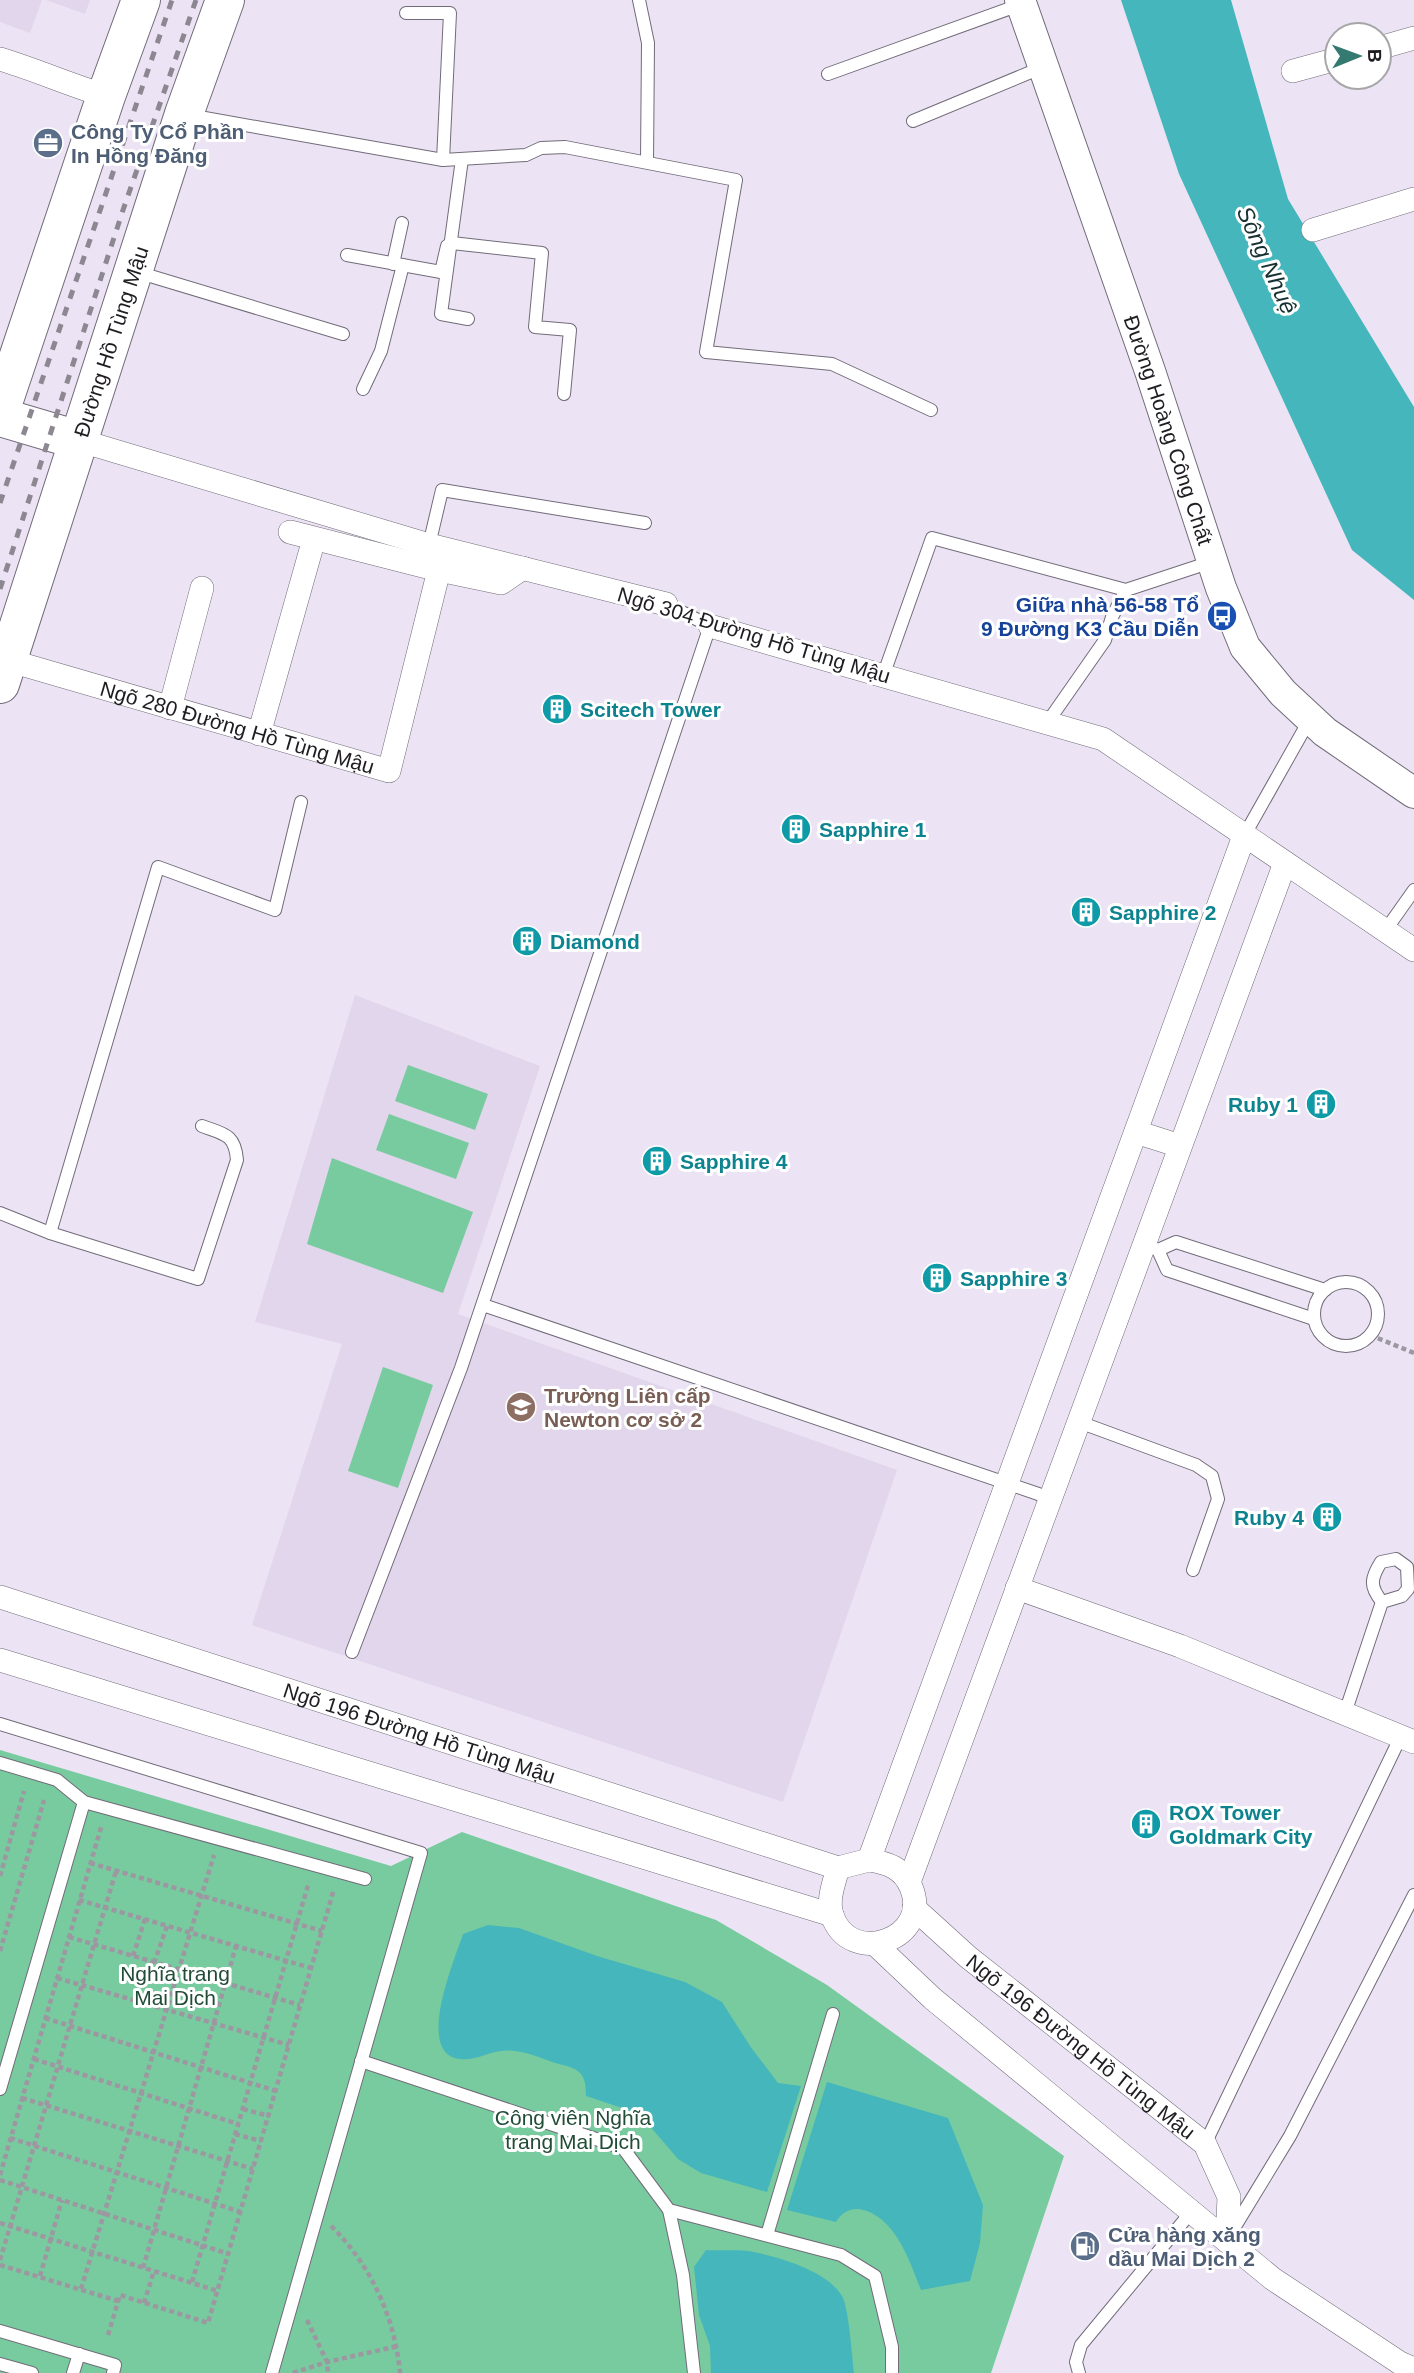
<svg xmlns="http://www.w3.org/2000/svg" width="1414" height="2373" viewBox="0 0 1414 2373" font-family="Arial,sans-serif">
<rect width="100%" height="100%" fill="#ece4f4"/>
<g fill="#e1d6ec">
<polygon points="0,0 42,0 30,33 0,22"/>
<polygon points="46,0 90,0 85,14"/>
<polygon points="355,995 540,1066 458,1314 897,1470 783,1802 252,1625 342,1344 255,1322"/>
</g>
<g fill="#78cb9e">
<polygon points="408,1065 488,1094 475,1130 395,1101"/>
<polygon points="389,1114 469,1143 456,1179 376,1150"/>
<polygon points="332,1158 473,1212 443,1293 307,1244"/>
<polygon points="383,1367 433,1385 398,1488 348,1471"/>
<polygon points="0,1750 391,1866 462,1832 716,1920 827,1985 1064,2156 991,2373 0,2373"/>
</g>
<g fill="#45b6bb">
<polygon points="1121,0 1231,0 1288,199 1414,407 1414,600 1352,550 1179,174"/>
<path d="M 488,1925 L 519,1928 L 597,1956 L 685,1982 L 722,2002 L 750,2046 L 778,2083 L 801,2086 L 767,2192 L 701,2173 L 678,2159 L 648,2124 L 622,2108 L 586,2096 C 586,2073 580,2069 559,2064 C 541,2059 521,2048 502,2051 C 487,2052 476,2061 460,2059 C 414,2054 455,1959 463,1934 Z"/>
<path d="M 827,2082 L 948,2118 L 983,2205 L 980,2243 L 970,2281 L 921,2290 C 909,2260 895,2215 859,2209 C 849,2208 840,2214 836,2222 L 787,2210 Z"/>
<path d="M 706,2250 C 722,2251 739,2249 754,2252 C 781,2258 830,2272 843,2298 C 849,2312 852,2356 854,2373 L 711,2373 L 710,2346 L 699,2315 L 694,2267 Z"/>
</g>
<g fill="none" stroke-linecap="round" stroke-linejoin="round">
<g stroke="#726b79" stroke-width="14">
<g id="service">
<polyline points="639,0 648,43 647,162"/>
<polyline points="406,13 450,13 443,160"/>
<polyline points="828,74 1022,4"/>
<polyline points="188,115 443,160 526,155 541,148 565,147 736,180 706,352 832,364 931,410"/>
<polyline points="913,121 1043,67"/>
<polyline points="462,159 441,314 468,319"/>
<polyline points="347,255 441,272 447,246 452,243 542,253 535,327 570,330 564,394"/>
<polyline points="393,264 402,223"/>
<polyline points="137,272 343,334"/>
<polyline points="363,389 381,351 403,265"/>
<polyline points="429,545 442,490 645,523"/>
<polyline points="883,676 932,538 1126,590 1211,562"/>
<polyline points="1047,723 1105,640 1112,617 1126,590"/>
<polyline points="1244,836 1310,719"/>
<polyline points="1385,931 1414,890"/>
<path d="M 0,1213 L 50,1233 L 198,1279 L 237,1160 C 235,1134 224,1134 202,1126"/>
<polyline points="50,1233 158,867 275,910 301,802"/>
<polyline points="1144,1244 1158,1250 1167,1270 1314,1319"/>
<polyline points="1158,1250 1176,1242 1325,1290"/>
<circle cx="1346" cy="1314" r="32"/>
<polyline points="483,1305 1050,1498"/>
<polyline points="1079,1422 1196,1465 1212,1476 1218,1499 1193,1570"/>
<polyline points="352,1652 461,1368 710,626 666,604"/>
<path d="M 1345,1713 L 1382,1602 L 1402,1596 L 1408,1589 L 1407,1567 L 1396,1559 L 1381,1562 C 1371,1578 1369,1586 1382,1602"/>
<polyline points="0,1724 421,1853 272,2373"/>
<polyline points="0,1763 57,1780 84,1802 365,1879"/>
<polyline points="361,2061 623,2148 669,2210 841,2255 875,2276 892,2347 892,2373"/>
<polyline points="0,2089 84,1802"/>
<polyline points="1205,2144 1401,1736"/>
<polyline points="669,2210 683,2275 694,2373"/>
<polyline points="1231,2233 1290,2136 1414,1895"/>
<polyline points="767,2235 833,2014"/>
<polyline points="0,2331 115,2365 113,2373"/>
<polyline points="0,2364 32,2373"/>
<polyline points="73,2373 79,2354"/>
<polyline points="1079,2373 1076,2362 1081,2345 1192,2211"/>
</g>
</g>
<g stroke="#726b79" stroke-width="24">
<g id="minor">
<polyline points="1379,48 1414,38"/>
<path d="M 0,59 C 36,70 70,85 106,96"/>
<polyline points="1293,71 1337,59"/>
<polyline points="1313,230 1414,199"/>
<polyline points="78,440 429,545 666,604"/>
<polyline points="290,532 439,570 501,583 523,568"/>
<polyline points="710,626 1103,739 1414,950"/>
<path id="s1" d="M 7,660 L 389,771 L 439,570"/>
<polyline points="170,708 202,588"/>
<polyline points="259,734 314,539"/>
<polyline points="1136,1132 1180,1146"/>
<polyline points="1017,1588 1180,1646 1414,1742"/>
<path id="s2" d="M 0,1597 L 838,1868"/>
<polyline points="0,1660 832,1915"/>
<polyline points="869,1860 1244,836"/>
<path d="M 869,1860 C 888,1863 903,1868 911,1887 C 933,1938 850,1969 832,1915 C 827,1900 834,1883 838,1868 Z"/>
<polyline points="909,1882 1285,863"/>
<path id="s3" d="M 914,1908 L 968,1957 L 1205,2144 L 1229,2197 L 1227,2239"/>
<polyline points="876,1945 932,1998 1273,2279 1400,2363 1414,2369"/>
</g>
</g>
<g stroke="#726b79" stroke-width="32">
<g id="tertiary">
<path id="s4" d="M 1020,0 L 1150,371 L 1221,588 L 1245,647 L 1283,693 L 1325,732 L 1414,793"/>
</g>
</g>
<g stroke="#726b79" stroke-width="40">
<g id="trunk">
<polyline points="0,412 106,96 141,0"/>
<polyline points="0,417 78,440"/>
<path id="s5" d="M 0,684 L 184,114 L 225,0"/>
</g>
</g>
<g stroke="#9d97a2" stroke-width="4.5" stroke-dasharray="5 3.5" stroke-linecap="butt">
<polyline points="1370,1335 1414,1353"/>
<polyline points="90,1863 322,1931"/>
<polyline points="0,1876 24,1791"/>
<polyline points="79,1900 311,1968"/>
<polyline points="69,1937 300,2005"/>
<polyline points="0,1951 44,1800"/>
<polyline points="133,1956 145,1919"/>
<polyline points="154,1963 167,1926"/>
<polyline points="57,1978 289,2045"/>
<polyline points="45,2018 276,2091"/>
<polyline points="34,2059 238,2124"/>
<polyline points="22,2098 253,2169"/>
<polyline points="243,2109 269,2116"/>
<polyline points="235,2134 261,2141"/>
<polyline points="10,2138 241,2212"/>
<polyline points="0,2175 102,1824"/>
<polyline points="0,2180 229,2254"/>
<polyline points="0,2223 218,2291"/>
<path d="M 331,2226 C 371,2265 395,2318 400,2373"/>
<polyline points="0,2260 116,1871"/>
<polyline points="0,2265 118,2301"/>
<polyline points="143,2268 236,1946"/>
<polyline points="40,2276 62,2200"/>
<polyline points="192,2282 309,1882"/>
<polyline points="81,2289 214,1855"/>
<polyline points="144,2303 154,2271"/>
<polyline points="307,2320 327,2362 328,2373"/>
<polyline points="108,2335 120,2295 208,2323 334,1889"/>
<polyline points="293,2373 327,2362 398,2346"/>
</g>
<use href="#service" stroke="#fff" stroke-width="12"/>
<use href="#minor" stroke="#fff" stroke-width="23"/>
<use href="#tertiary" stroke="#fff" stroke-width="30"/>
<use href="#trunk" stroke="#fff" stroke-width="38"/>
<g stroke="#8d8792" stroke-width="5" stroke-dasharray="9 9" stroke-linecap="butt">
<polyline points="0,503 172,0"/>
<polyline points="0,589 123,210 196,0"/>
</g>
</g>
<defs>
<g id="office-disc" transform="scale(1.575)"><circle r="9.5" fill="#5c6f8a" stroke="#fff"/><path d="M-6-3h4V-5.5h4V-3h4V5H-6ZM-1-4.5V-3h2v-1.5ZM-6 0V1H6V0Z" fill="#fff"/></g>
<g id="bus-disc" transform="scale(1.575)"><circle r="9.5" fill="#1a4fb4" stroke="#fff"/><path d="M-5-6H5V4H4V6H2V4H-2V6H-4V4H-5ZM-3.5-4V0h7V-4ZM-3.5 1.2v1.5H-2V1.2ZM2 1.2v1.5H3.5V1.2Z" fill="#fff"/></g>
<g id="building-disc" transform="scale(1.575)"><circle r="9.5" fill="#0f9aa8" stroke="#fff"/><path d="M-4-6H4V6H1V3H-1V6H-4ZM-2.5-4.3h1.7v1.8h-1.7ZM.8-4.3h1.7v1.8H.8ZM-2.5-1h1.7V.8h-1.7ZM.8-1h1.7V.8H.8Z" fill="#fff"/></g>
<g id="school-disc" transform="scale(1.575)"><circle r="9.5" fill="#8d6e63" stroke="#fff"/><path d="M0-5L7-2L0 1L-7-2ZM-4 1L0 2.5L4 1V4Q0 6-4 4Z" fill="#fff"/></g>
<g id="fuel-disc" transform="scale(1.575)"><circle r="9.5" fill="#5c6f8a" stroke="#fff"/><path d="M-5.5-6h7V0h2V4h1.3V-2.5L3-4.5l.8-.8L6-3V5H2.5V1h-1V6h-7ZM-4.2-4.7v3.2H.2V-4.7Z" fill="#fff"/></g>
</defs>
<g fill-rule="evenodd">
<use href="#office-disc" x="48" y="143"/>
<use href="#bus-disc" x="1222" y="616"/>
<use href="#building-disc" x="557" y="709"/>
<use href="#building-disc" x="796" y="829"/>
<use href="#building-disc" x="1086" y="912"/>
<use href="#building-disc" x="527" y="941"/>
<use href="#building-disc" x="1321" y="1104"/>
<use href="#building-disc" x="657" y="1161"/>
<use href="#building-disc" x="937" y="1278"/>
<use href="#school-disc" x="521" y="1407"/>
<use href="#building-disc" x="1327" y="1517"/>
<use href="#building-disc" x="1146" y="1824"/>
<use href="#fuel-disc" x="1085" y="2246"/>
</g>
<g text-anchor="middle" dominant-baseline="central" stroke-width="6" stroke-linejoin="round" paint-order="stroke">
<g font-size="21" font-weight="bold" fill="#4e5e75" stroke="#fff" text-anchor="start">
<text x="71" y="131">Công Ty Cổ Phần<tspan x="71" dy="24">In Hồng Đăng</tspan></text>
<text x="1108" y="2234">Cửa hàng xăng<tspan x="1108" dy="24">dầu Mai Dịch 2</tspan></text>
</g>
<g font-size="21" fill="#201d22" stroke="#fff">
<text stroke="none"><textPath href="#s5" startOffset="360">Đường Hồ Tùng Mậu</textPath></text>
<text stroke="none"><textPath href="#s4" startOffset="455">Đường Hoàng Công Chất</textPath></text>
<text transform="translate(754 635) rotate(17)">Ngõ 304 Đường Hồ Tùng Mậu</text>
<text stroke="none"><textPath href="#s1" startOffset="240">Ngõ 280 Đường Hồ Tùng Mậu</textPath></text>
<text stroke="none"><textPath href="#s2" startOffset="441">Ngõ 196 Đường Hồ Tùng Mậu</textPath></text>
<text stroke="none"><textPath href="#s3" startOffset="217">Ngõ 196 Đường Hồ Tùng Mậu</textPath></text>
</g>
<g font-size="21" font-weight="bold" fill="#164399" stroke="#fff" text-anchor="end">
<text x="1199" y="604">Giữa nhà 56-58 Tổ<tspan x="1199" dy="24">9 Đường K3 Cầu Diễn</tspan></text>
</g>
<g font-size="21" font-weight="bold" fill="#0d838f" stroke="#fff" text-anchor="start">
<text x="580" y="709">Scitech Tower</text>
<text x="819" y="829">Sapphire 1</text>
<text x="1109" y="912">Sapphire 2</text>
<text x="550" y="941">Diamond</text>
<text x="1298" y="1104" text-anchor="end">Ruby 1</text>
<text x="680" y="1161">Sapphire 4</text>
<text x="960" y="1278">Sapphire 3</text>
<text x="1304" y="1517" text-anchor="end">Ruby 4</text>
<text x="1169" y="1812">ROX Tower<tspan x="1169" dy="24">Goldmark City</tspan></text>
</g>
<g font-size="21" font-weight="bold" fill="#785e54" stroke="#fff" text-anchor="start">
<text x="544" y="1395">Trường Liên cấp<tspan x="544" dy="24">Newton cơ sở 2</tspan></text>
</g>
<g font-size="21" fill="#214c36" stroke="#fff">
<text x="175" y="1973">Nghĩa trang<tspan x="175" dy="24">Mai Dịch</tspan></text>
<text x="573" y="2117">Công viên Nghĩa<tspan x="573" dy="24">trang Mai Dịch</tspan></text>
</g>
<g font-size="23" font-style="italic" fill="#173031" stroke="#fff">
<text transform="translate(1267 260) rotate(66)">Sông Nhuệ</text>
</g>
</g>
<g transform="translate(1358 56) rotate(89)"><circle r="33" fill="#ffffff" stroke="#a6a5a7" stroke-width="2"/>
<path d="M0-5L12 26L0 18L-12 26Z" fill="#347a70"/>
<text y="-10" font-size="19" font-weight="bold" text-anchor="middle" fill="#201d22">B</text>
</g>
</svg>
